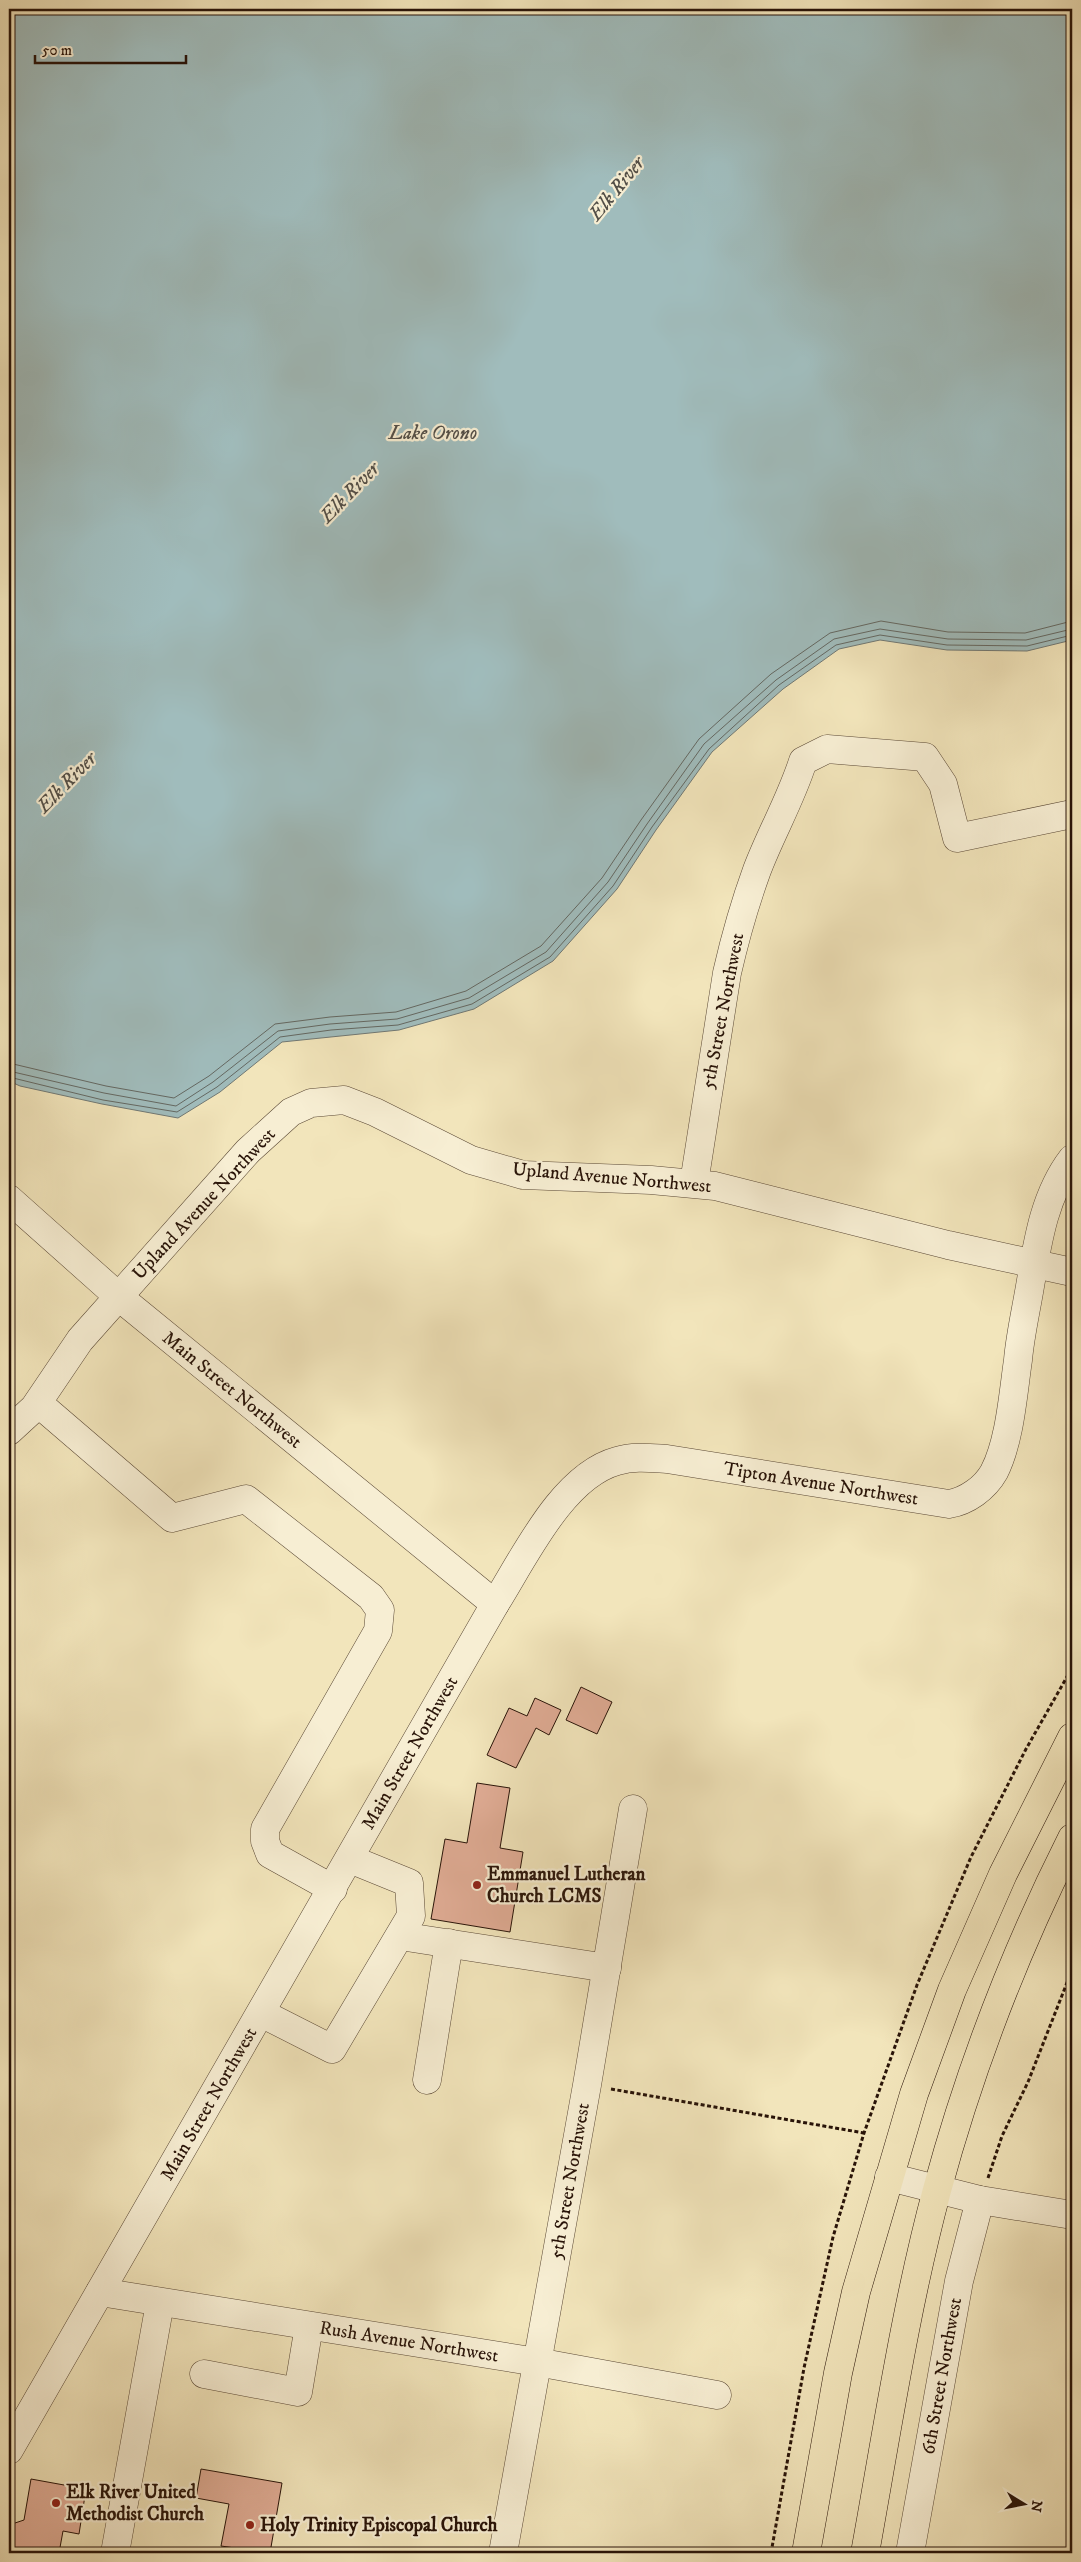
<svg xmlns="http://www.w3.org/2000/svg" width="1081" height="2562" viewBox="0 0 1081 2562" font-family="'IM FELL DW Pica',serif">
<rect width="100%" height="100%" fill="#f2e5bb"/>
<filter id="stains"><feTurbulence type="fractalNoise" baseFrequency=".004" numOctaves="4"/><feColorMatrix values="0 0 0 0 .2 0 0 0 0 .09 0 0 0 0 .02 0 0 0 .5 -.17"/></filter>
<radialGradient id="worn" r=".72"><stop offset=".6" stop-color="#630" stop-opacity="0"/><stop offset="1" stop-color="#630" stop-opacity=".3"/></radialGradient>
<polygon fill="#a0bcbc" stroke="#707874" points="9,9 1072,9 1072,640 1027,651 947,650 880,640 839,649 783,689 712,752 656,830 617,889 553,961 474,1009 399,1030 282,1042 220,1092 178,1118 102,1104 20,1086 9,1081"/>
<g fill="none" stroke-linecap="round" stroke-linejoin="round">
<g stroke="#646862" stroke-width="1">
<polyline points="9,1063 106,1086 174,1098 209,1076 275,1024 330,1017 396,1012 466,991 541,946 602,878 641,820 699,739 771,674 830,633 881,621 948,632 1025,633 1072,621"/>
<polyline points="9,1071 104,1093 176,1106 213,1082 278,1031 330,1024 397,1019 469,998 546,952 608,882 647,824 704,744 776,680 834,639 880,629 948,639 1026,640 1072,629"/>
<polyline points="9,1077 103,1100 177,1112 217,1087 280,1037 331,1030 398,1025 472,1004 550,957 613,886 652,827 709,749 779,685 836,645 880,635 947,645 1027,646 1072,635"/>
</g>
</g>
<g fill="#e0ac95" stroke="#281308">
<polygon points="581,1687 612,1702 597,1734 566,1720"/>
<polygon points="535,1698 561,1710 549,1735 536,1728 516,1768 487,1755 509,1708 527,1716"/>
<polygon points="477,1783 510,1788 500,1848 523,1852 510,1932 431,1919 445,1839 467,1843"/>
<polygon points="201,2469 282,2483 270,2553 221,2546 229,2504 196,2498"/>
<polygon points="31,2479 86,2489 79,2534 63,2531 59,2553 9,2553 9,2525 24,2520"/>
</g>
<g fill="none" stroke-linecap="round" stroke-linejoin="round">
<g stroke="#5a4835" stroke-width="29">
<g id="minor">
<path d="M 694,1183 L 727,973 C 735,938 745,903 757,870 C 771,833 791,799 803,761 L 827,749 L 925,757 L 943,784 L 957,838 L 1072,814"/>
<polyline points="9,1199 119,1297 495,1604"/>
<polyline points="38,1403 172,1518 246,1499 371,1597 380,1610 378,1631 265,1829 265,1841 270,1854 333,1889"/>
<polyline points="9,1431 34,1408 80,1340 248,1151 291,1112 311,1103 344,1100 375,1112 471,1160 523,1175 651,1180 715,1186 948,1245 1072,1272"/>
<polyline points="400,1936 607,1968"/>
<polyline points="261,2013 332,2049 411,1916 409,1883 350,1859"/>
<polyline points="427,2080 449,1943"/>
<polyline points="889,2177 980,2200 1072,2215"/>
<polyline points="100,2292 537,2362 717,2395"/>
<polyline points="204,2374 298,2392 309,2326"/>
<path d="M 9,2450 L 495,1604 C 524,1558 562,1476 617,1461 C 634,1456 650,1458 667,1459 L 949,1504 C 967,1501 985,1488 994,1472 C 1010,1441 1013,1394 1018,1360 C 1020,1337 1025,1315 1029,1292 C 1037,1246 1043,1197 1072,1159"/>
<polyline points="115,2553 160,2303"/>
<polyline points="503,2553 587,2085 633,1809"/>
<polyline points="910,2553 959,2281 980,2200"/>
</g>
</g>
<g stroke="#281308" stroke-width="29">
<g id="highway">
<polyline points="806,2553 838,2373 856,2292 914,2094 952,1990 1003,1874 1072,1737"/>
<path d="M 865,2553 C 887,2432 905,2309 937,2190 C 970,2068 1015,1951 1072,1838"/>
</g>
</g>
<g stroke="#281308" stroke-width="3" stroke-dasharray="4 2.5" stroke-linecap="butt">
<polyline points="611,2089 864,2133"/>
<polyline points="988,2178 1002,2136 1028,2082 1072,1970"/>
<polyline points="771,2553 804,2368 833,2237 864,2133 917,1985 971,1857 1026,1749 1072,1668"/>
</g>
<use href="#minor" stroke="#f7eed3" stroke-width="28"/>
<use href="#highway" stroke="#f2e5bb" stroke-width="28"/>
</g>
<g fill="#8f2418" stroke="#f7eed3" stroke-width="2">
<circle cx="477" cy="1885" r="5"/>
<circle cx="56" cy="2503" r="5"/>
<circle cx="250" cy="2525" r="5"/>
</g>
<g text-anchor="middle" dominant-baseline="central" stroke-width="4.5" stroke-linejoin="round" paint-order="stroke">
<g font-size="19" fill="#281308" stroke="#f7eed3">
<text transform="translate(723 1011) rotate(-79)">5th Street Northwest</text>
<text transform="translate(612 1178) rotate(5)">Upland Avenue Northwest</text>
<text transform="translate(204 1204) rotate(-47)">Upland Avenue Northwest</text>
<text transform="translate(232 1390) rotate(39)">Main Street Northwest</text>
<text transform="translate(821 1484) rotate(9)">Tipton Avenue Northwest</text>
<text transform="translate(410 1753) rotate(-60)">Main Street Northwest</text>
<text transform="translate(209 2104) rotate(-60)">Main Street Northwest</text>
<text transform="translate(570 2181) rotate(-80)">5th Street Northwest</text>
<text transform="translate(409 2342) rotate(9)">Rush Avenue Northwest</text>
<text transform="translate(942 2376) rotate(-80)">6th Street Northwest</text>
</g>
<g font-size="19" font-weight="bold" fill="#281308" stroke="#f7eed3" text-anchor="start">
<text x="487" y="1874">Emmanuel Lutheran<tspan x="487" dy="22">Church LCMS</tspan></text>
<text x="66" y="2492">Elk River United<tspan x="66" dy="22">Methodist Church</tspan></text>
<text x="260" y="2525">Holy Trinity Episcopal Church</text>
</g>
<g font-size="20" font-style="italic" fill="#524e47" stroke="#f7eed3">
<text transform="translate(617 189) rotate(-51)">Elk River</text>
<text x="433" y="433">Lake Orono</text>
<text transform="translate(350 493) rotate(-46)">Elk River</text>
<text transform="translate(67 783) rotate(-46)">Elk River</text>
</g>
</g>
<rect width="1081" height="2562" fill="none" stroke="#f2e5bb" stroke-width="30"/>
<rect x="10" y="10" width="1061" height="2542" fill="none" stroke="#281308" stroke-width="2.5"/>
<rect x="15" y="15" width="1051" height="2532" fill="none" stroke="#281308"/>
<g transform="translate(1024 2504) rotate(100)" stroke="#f7eed3" stroke-width="4" paint-order="stroke">
<path d="M0-4L9 19L0 12L-9 19Z" fill="#281308"/>
<text y="-8" font-size="14" font-weight="bold" text-anchor="middle" fill="#281308">N</text>
</g>
<path d="M35 55v8h151v-8" fill="none" stroke="#281308" stroke-width="2.5"/>
<text x="42" y="55" font-size="15" fill="#281308" stroke="#f7eed3" stroke-width="4" paint-order="stroke">50 m</text>
<rect width="100%" height="100%" filter="url(#stains)"/>
<rect width="100%" height="100%" fill="url(#worn)"/>
</svg>
